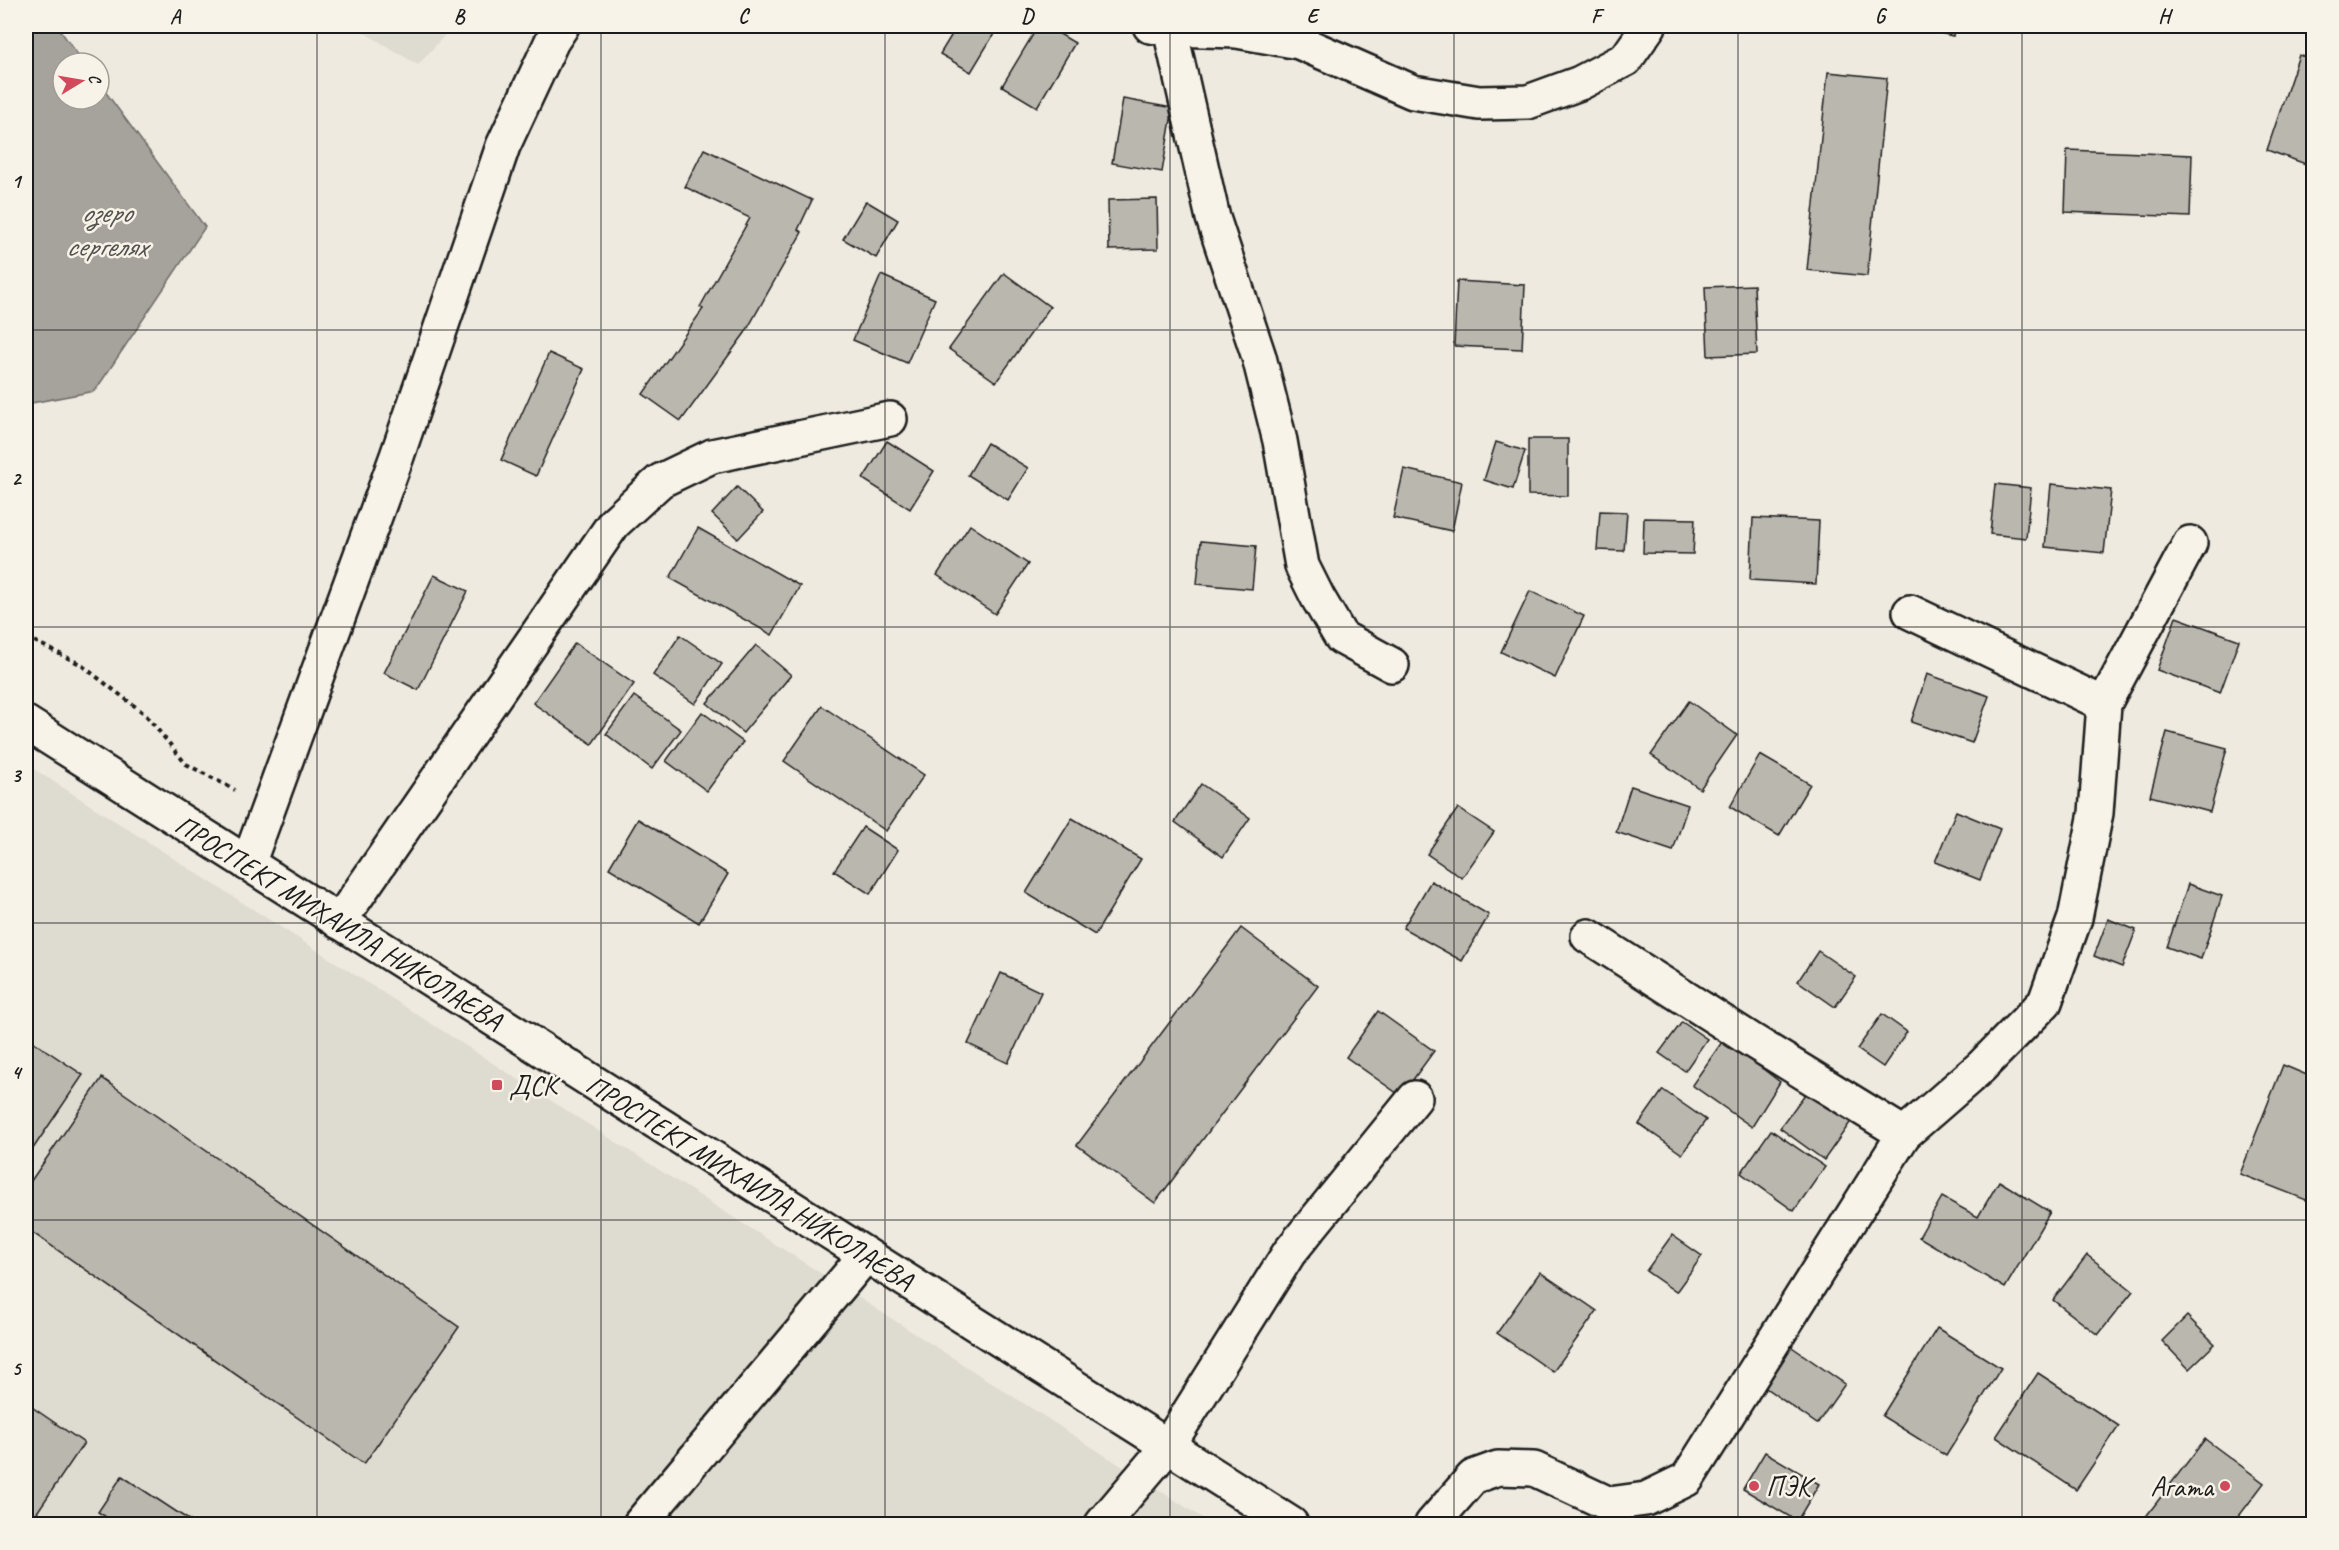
<svg xmlns="http://www.w3.org/2000/svg" width="2339" height="1550" viewBox="0 0 2339 1550" font-family="Caveat,sans-serif">
<rect width="100%" height="100%" fill="#eeeae0"/>
<filter id="ink" filterUnits="userSpaceOnUse"><feTurbulence type="fractalNoise" baseFrequency=".0167" numOctaves="2"/><feDisplacementMap in="SourceGraphic" scale="12" xChannelSelector="R" yChannelSelector="G"/><feConvolveMatrix kernelMatrix="1 2 1 2 8 2 1 2 1" color-interpolation-filters="sRGB"/></filter>
<g filter="url(#ink)">
<g fill="#dedbd1">
<polygon points="353,26 453,26 418,65"/>
<polygon points="26,764 1212,1524 26,1524"/>
</g>
<polygon fill="#a6a39d" stroke="#6f6d69" stroke-width="1.5" points="26,26 57,26 84,63 63,63 63,99 99,99 99,83 205,227 95,391 26,404"/>
<g fill="#bab7af" stroke="#1c1c1c" stroke-width="1.5">
<polygon points="957,26 992,26 997,29 971,72 940,54"/>
<polygon points="1038,26 1046,26 1075,43 1037,107 1002,86"/>
<polygon points="1909,26 1955,26 1953,36"/>
<polygon points="2299,55 2314,60 2314,167 2267,150"/>
<polygon points="1828,72 1887,78 1867,276 1807,270"/>
<polygon points="1123,99 1173,108 1162,172 1112,163"/>
<polygon points="704,149 812,200 798,230 802,232 745,333 681,421 643,394 703,309 700,307 750,218 685,187"/>
<polygon points="2067,150 2192,155 2190,217 2065,212"/>
<polygon points="1157,199 1158,249 1109,250 1108,200"/>
<polygon points="866,201 898,220 876,258 843,239"/>
<polygon points="1004,273 1050,307 996,382 949,349"/>
<polygon points="881,275 935,299 907,363 853,340"/>
<polygon points="1457,281 1525,285 1522,349 1454,346"/>
<polygon points="1754,285 1757,354 1708,356 1705,287"/>
<polygon points="549,353 584,369 536,476 501,460"/>
<polygon points="1528,439 1568,439 1568,496 1528,495"/>
<polygon points="887,441 934,471 910,509 863,479"/>
<polygon points="1496,442 1525,451 1513,489 1484,480"/>
<polygon points="987,443 1028,468 1008,500 968,475"/>
<polygon points="1404,469 1462,482 1452,531 1393,518"/>
<polygon points="1995,484 2031,488 2026,538 1990,534"/>
<polygon points="2051,484 2111,490 2104,553 2045,547"/>
<polygon points="737,487 763,512 738,539 712,514"/>
<polygon points="1600,511 1627,512 1624,551 1597,550"/>
<polygon points="1644,518 1695,519 1693,554 1643,553"/>
<polygon points="1753,518 1819,521 1816,584 1750,580"/>
<polygon points="970,525 1028,564 995,614 937,575"/>
<polygon points="698,528 800,586 772,635 670,578"/>
<polygon points="1201,541 1256,546 1252,589 1197,584"/>
<polygon points="434,575 468,591 418,690 384,673"/>
<polygon points="1530,591 1584,616 1555,678 1501,652"/>
<polygon points="2176,617 2239,640 2220,693 2157,670"/>
<polygon points="680,635 722,664 695,704 653,675"/>
<polygon points="575,643 634,684 592,744 533,703"/>
<polygon points="756,645 791,675 743,733 707,703"/>
<polygon points="1927,674 1989,696 1972,743 1911,722"/>
<polygon points="634,696 681,730 652,769 606,734"/>
<polygon points="1689,701 1737,735 1700,789 1651,755"/>
<polygon points="822,706 924,775 886,831 784,761"/>
<polygon points="702,712 743,742 707,791 666,761"/>
<polygon points="2167,732 2227,748 2210,812 2150,796"/>
<polygon points="1760,755 1810,784 1779,836 1730,807"/>
<polygon points="1201,784 1250,818 1223,857 1175,822"/>
<polygon points="1631,786 1688,805 1673,851 1616,832"/>
<polygon points="1458,808 1494,832 1462,878 1427,854"/>
<polygon points="1956,811 2000,829 1980,880 1935,862"/>
<polygon points="1072,818 1141,859 1095,935 1026,893"/>
<polygon points="638,819 728,874 699,923 609,868"/>
<polygon points="863,827 898,850 870,894 834,871"/>
<polygon points="1431,881 1489,915 1462,961 1403,928"/>
<polygon points="2188,884 2222,896 2201,959 2167,947"/>
<polygon points="2108,919 2136,930 2122,967 2094,956"/>
<polygon points="1241,928 1318,986 1155,1203 1077,1145"/>
<polygon points="1818,951 1856,977 1835,1007 1798,981"/>
<polygon points="1001,973 1041,992 1008,1063 968,1044"/>
<polygon points="1378,1011 1434,1051 1401,1096 1346,1057"/>
<polygon points="1882,1014 1907,1032 1883,1067 1857,1049"/>
<polygon points="1682,1022 1707,1039 1685,1071 1659,1053"/>
<polygon points="26,1037 83,1075 26,1159"/>
<polygon points="1724,1039 1780,1082 1752,1127 1692,1085"/>
<polygon points="2283,1065 2314,1078 2314,1203 2240,1174"/>
<polygon points="102,1078 459,1327 364,1464 26,1228 26,1188"/>
<polygon points="1663,1090 1706,1120 1682,1154 1639,1124"/>
<polygon points="1808,1090 1852,1120 1824,1160 1780,1128"/>
<polygon points="1771,1130 1825,1167 1794,1211 1741,1173"/>
<polygon points="1999,1181 2050,1212 2005,1288 1919,1237 1942,1197 1978,1217"/>
<polygon points="1672,1235 1702,1256 1676,1292 1646,1271"/>
<polygon points="2087,1255 2133,1291 2098,1335 2053,1300"/>
<polygon points="1540,1272 1597,1311 1553,1372 1497,1333"/>
<polygon points="2187,1316 2215,1344 2189,1369 2162,1341"/>
<polygon points="1937,1328 2001,1368 1946,1456 1882,1416"/>
<polygon points="1789,1345 1845,1384 1817,1424 1760,1384"/>
<polygon points="2038,1373 2119,1426 2076,1490 1996,1437"/>
<polygon points="26,1403 84,1443 36,1514 26,1507"/>
<polygon points="2205,1439 2264,1483 2233,1524 2143,1524 2141,1523"/>
<polygon points="1765,1452 1819,1484 1797,1521 1743,1489"/>
<polygon points="122,1476 195,1524 117,1524 98,1512"/>
</g>
<g fill="none" stroke-linecap="round" stroke-linejoin="round">
<g stroke="#1c1c1c" stroke-width="38">
<g id="minor">
<polyline points="1150,26 1170,29 1237,31 1299,42 1413,92 1479,103 1528,102 1580,83 1626,59 1649,26"/>
<polyline points="1170,29 1213,218 1259,357 1280,441 1302,566 1318,598 1341,637 1392,665"/>
<polyline points="1910,612 2104,704"/>
<polyline points="248,864 397,456 503,146 552,41 562,26"/>
<polyline points="339,922 614,523 660,481 712,456 890,419"/>
<polyline points="1588,936 1751,1040 1904,1134"/>
<polyline points="640,1524 866,1255"/>
<polyline points="1102,1524 1168,1446 1289,1253 1415,1098"/>
<polyline points="1432,1524 1473,1477 1498,1468 1534,1469 1609,1504 1646,1499 1687,1479 1904,1134 1981,1067 2045,1002 2075,918 2096,813 2104,704 2190,543"/>
</g>
</g>
<g stroke="#1c1c1c" stroke-width="38">
<polyline id="major" points="26,723 1291,1524"/>
</g>
<polyline stroke="#1c1c1c" stroke-width="4" stroke-dasharray="4.5 4.5" stroke-linecap="butt" points="26,637 80,664 145,714 186,764 235,790"/>
<use href="#minor" stroke="#f7f3e8" stroke-width="33"/>
<use href="#major" stroke="#f7f3e8" stroke-width="33"/>
</g>
</g>
<path fill="none" stroke="#1c1c1c" stroke-width="1.5" stroke-opacity="0.55" d="M 317,26 L 317,1524M 601,26 L 601,1524M 885,26 L 885,1524M 1170,26 L 1170,1524M 1454,26 L 1454,1524M 1738,26 L 1738,1524M 2022,26 L 2022,1524M 26,330 L 2314,330M 26,627 L 2314,627M 26,923 L 2314,923M 26,1220 L 2314,1220"/>
<g fill="#d1495b" stroke="#f7f3e8" stroke-width="2">
<rect x="491" y="1079" width="12" height="12" rx="3"/>
<circle cx="1754" cy="1486" r="6"/>
<circle cx="2225" cy="1486" r="6"/>
</g>
<g text-anchor="middle" dominant-baseline="central" stroke-width="5" stroke-linejoin="round" paint-order="stroke">
<g font-size="28" fill="#1c1c1c" stroke="#f7f3e8">
<text transform="translate(339 922) rotate(32)">ПРОСПЕКТ МИХАИЛА НИКОЛАЕВА</text>
<text transform="translate(750 1182) rotate(32)">ПРОСПЕКТ МИХАИЛА НИКОЛАЕВА</text>
</g>
<g font-size="28" fill="#1c1c1c" stroke="#f7f3e8" text-anchor="start">
<text x="509" y="1085">ДСК</text>
<text x="1766" y="1486">ПЭК</text>
<text x="2213" y="1486" text-anchor="end">Агата</text>
</g>
<g font-size="30" font-style="italic" fill="#535250" stroke="#f7f3e8">
<text x="106" y="212">озеро<tspan x="106" dy="34">сергелях</tspan></text>
</g>
</g>
<rect width="2339" height="1550" fill="none" stroke="#f7f3e8" stroke-width="66"/>
<g transform="translate(81 81) rotate(79)"><circle r="28" fill="#f7f3e8" stroke="#9f9d96" stroke-width="1.5"/>
<path d="M0-4.5L10 22L0 15L-10 22Z" fill="#d1495b"/>
<text y="-9" font-size="16" font-weight="bold" text-anchor="middle" fill="#1c1c1c">С</text>
</g>
<rect x="33" y="33" width="2273" height="1484" fill="none" stroke="#1c1c1c" stroke-width="2"/>
<g font-size="20" text-anchor="middle" font-weight="bold" fill="#1c1c1c">
<text x="175" y="23">A</text>
<text x="459" y="23">B</text>
<text x="743" y="23">C</text>
<text x="1027" y="23">D</text>
<text x="1312" y="23">E</text>
<text x="1596" y="23">F</text>
<text x="1880" y="23">G</text>
<text x="2164" y="23">H</text>
<text x="16" y="188">1</text>
<text x="16" y="485">2</text>
<text x="16" y="782">3</text>
<text x="16" y="1079">4</text>
<text x="16" y="1375">5</text>
</g>
</svg>
